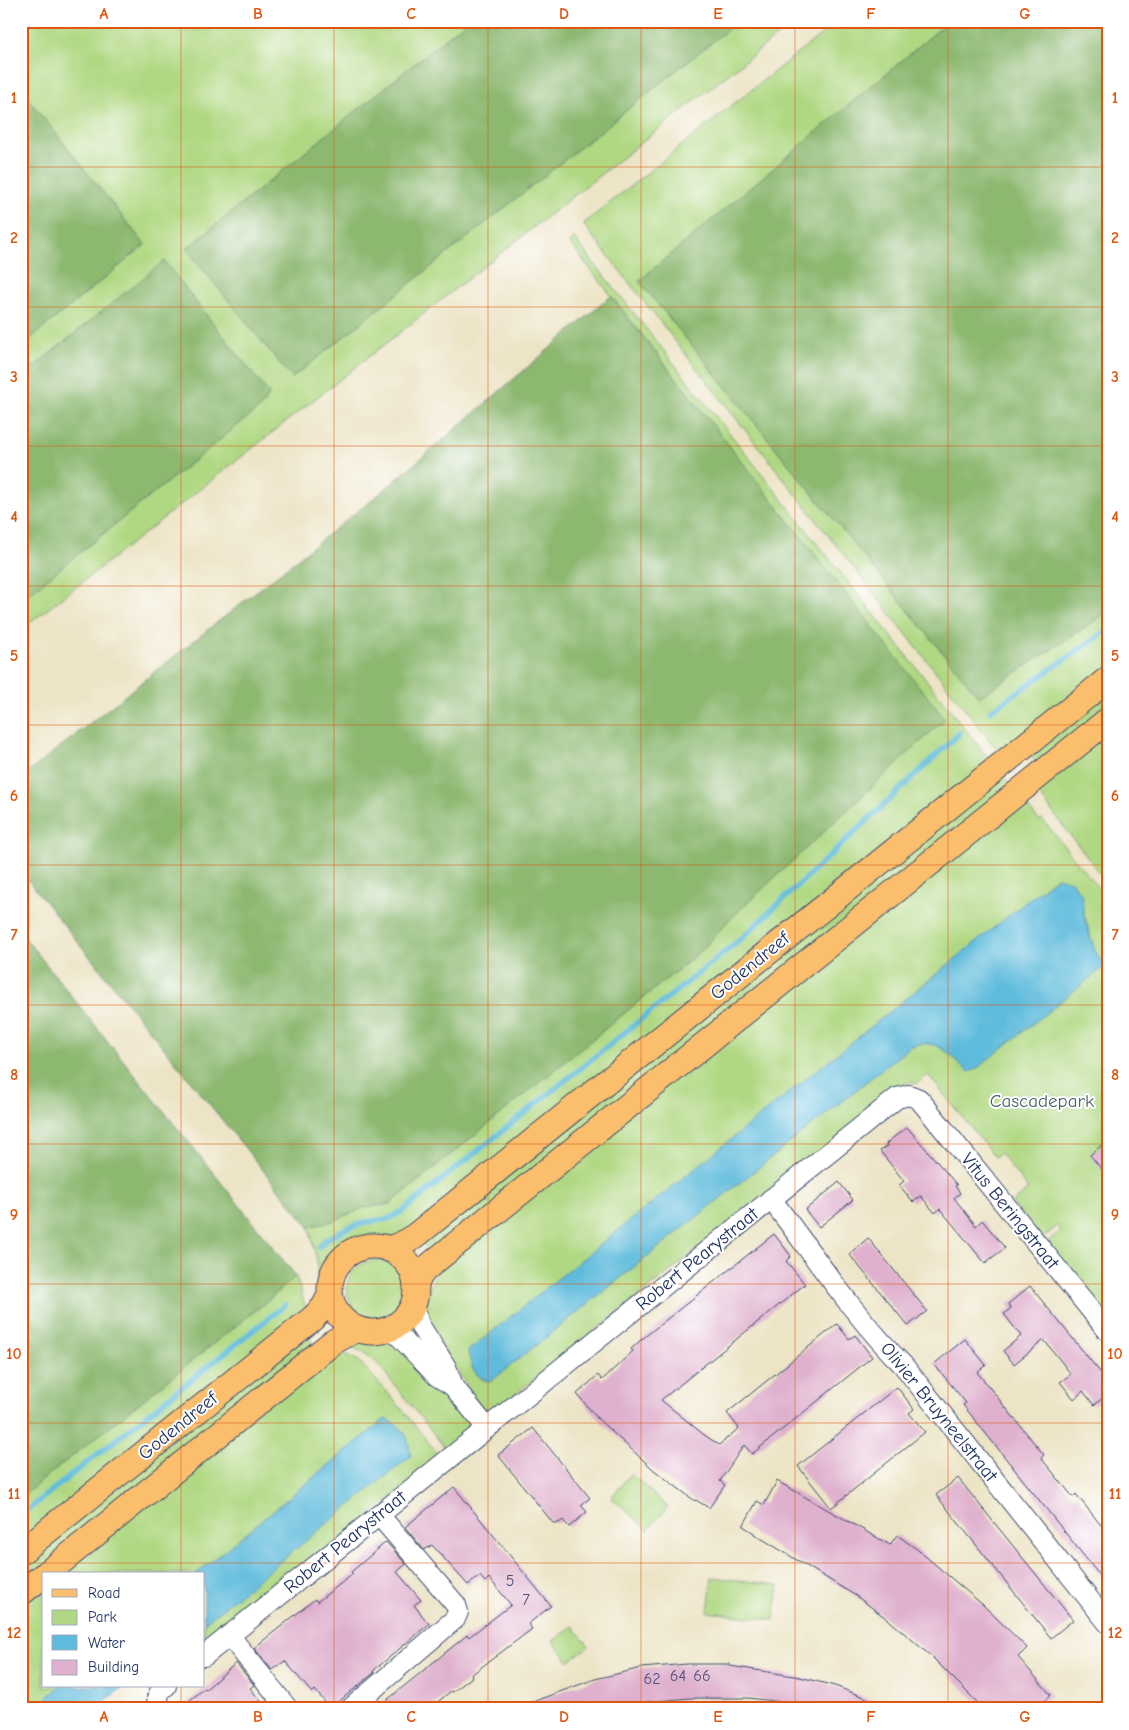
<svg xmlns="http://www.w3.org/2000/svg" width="1129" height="1730" viewBox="0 0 1129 1730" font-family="'Comic Neue',sans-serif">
<rect width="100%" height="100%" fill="#fff"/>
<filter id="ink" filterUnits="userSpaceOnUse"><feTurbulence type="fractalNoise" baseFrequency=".02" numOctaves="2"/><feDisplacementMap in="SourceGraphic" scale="10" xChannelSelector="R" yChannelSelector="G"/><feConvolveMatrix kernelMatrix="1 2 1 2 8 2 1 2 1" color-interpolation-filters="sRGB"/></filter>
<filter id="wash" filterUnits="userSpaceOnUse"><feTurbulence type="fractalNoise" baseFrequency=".0096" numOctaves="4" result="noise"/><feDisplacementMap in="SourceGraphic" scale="20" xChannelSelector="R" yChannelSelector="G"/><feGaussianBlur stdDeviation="1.12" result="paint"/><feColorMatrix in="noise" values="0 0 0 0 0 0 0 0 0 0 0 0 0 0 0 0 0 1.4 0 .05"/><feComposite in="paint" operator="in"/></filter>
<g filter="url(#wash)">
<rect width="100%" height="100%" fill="#ede4c6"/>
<g fill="#b0d882" stroke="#668470" fill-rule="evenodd">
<polygon points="21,21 467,21 187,249 292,378 738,21 796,21 21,630 21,600 263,405 269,394 164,262 21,377 21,346 145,245 21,90"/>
<polygon points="838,21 949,21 639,281 979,697 1108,612 1108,672 1003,757 583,224"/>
<path d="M 574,238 L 994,765 L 411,1232 C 404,1234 396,1237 388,1238 C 385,1238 381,1237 377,1237 C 359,1238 339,1246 330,1262 C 324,1274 324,1288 317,1299 L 317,1261 L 309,1227 L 333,1221 L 363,1208 L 390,1204 L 702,950 L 728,921 L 944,719 L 569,242 Z"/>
<polygon points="1108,686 1108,713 1040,768 1027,751"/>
<polygon points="1108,729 1108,836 1105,839 1105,851 1108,854 1108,884 1034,788"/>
<polygon points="1000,772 1013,790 434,1256 420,1240"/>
<path d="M 1020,797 L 1039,821 L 1042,819 L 1108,900 L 1108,1322 L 1045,1244 L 1061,1230 L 1057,1226 L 1042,1239 L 1012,1203 L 1028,1189 L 1000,1153 L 995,1157 L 928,1075 L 916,1084 L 912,1082 L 907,1083 L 493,1412 L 480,1406 L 433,1333 L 426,1317 L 426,1301 L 436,1271 ZM 1057,877 L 1082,907 L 1094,949 L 1105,966 L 968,1071 C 951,1055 938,1037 911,1046 L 490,1382 L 479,1378 L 471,1366 L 574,1267 Z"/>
<circle cx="376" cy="1289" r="29"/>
<polygon points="296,1276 308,1315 21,1548 21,1497 267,1301"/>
<polygon points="305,1333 318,1349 21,1589 21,1561"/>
<polygon points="362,1338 391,1340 447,1392 472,1424 472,1428 447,1449 445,1448 377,1363 366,1354 348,1345"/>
<path d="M 335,1349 L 359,1361 L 401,1408 L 441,1458 L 204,1649 L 204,1623 L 410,1456 C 407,1435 406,1428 385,1419 L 196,1574 L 56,1574 Z"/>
<polygon points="631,1474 668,1507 648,1530 611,1497"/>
<polygon points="712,1577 779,1585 774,1620 708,1612"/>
<polygon points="44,1583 44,1686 61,1686 34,1709 21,1709 21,1602"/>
<polygon points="573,1626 589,1646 569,1661 553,1641"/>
</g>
<g fill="#8cb870" stroke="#547467">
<polygon points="467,21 738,21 292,378 186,249"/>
<polygon points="949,21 1108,21 1108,612 979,697 639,281"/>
<polygon points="21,90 145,245 21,346"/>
<polygon points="164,261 269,394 263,405 21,600 21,377"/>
<polygon points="611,296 945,719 728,921 702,950 390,1204 363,1208 333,1221 309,1227 21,872 21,778 383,491"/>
<polygon points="21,933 296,1276 267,1301 21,1497"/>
</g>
<g fill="#5ebbdc" stroke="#3c759d">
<path d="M 1057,877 L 1071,881 L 1081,893 L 1084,915 L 1094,949 L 1105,966 L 975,1070 L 968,1072 C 951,1055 938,1037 911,1046 L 490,1382 C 474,1375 471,1368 468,1351 Z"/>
<path d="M 385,1419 C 406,1428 407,1435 411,1456 L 204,1623 L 204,1574 L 196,1574 Z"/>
<polygon points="61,1686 125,1686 94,1709 34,1709"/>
</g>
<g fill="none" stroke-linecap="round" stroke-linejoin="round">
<g stroke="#5ebbdc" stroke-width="5.5">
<polyline points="990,711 1108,630"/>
<polyline points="319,1247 327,1239 347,1228 367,1222 388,1219 403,1211 741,939 960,733"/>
<polyline points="21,1515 285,1305"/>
</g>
</g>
<g id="blocks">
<g fill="#dfb1ce">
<polygon points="907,1127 957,1185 955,1186 960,1193 954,1198 976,1226 982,1220 1005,1248 985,1263 940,1209 935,1213 921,1196 913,1202 899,1185 904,1181 880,1151 887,1146 886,1144 894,1137"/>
<polygon points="1108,1140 1108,1177 1090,1155"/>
<polygon points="839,1182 853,1200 819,1227 805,1210"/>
<polygon points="774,1234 791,1256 786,1261 805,1284 661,1400 703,1434 719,1445 739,1428 727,1413 837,1324 849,1339 855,1335 872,1357 752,1454 744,1445 720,1481 725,1485 709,1508 696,1500 695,1501 654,1470 598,1419 577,1394 598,1375 602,1380 633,1351 631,1349 642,1339"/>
<polygon points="868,1238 927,1311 908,1326 849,1254"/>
<polygon points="1030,1286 1108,1382 1108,1394 1094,1405 1083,1391 1074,1399 1060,1382 1071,1374 1044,1340 1014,1364 1003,1351 1021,1336 1004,1314 1011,1308 1008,1304"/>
<polygon points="965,1339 986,1365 977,1372 1044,1455 1041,1458 1073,1497 1076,1494 1108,1534 1108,1586 963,1405 966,1403 934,1364"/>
<polygon points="897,1387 914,1409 909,1413 925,1432 831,1508 798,1466"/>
<polygon points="533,1428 590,1498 581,1505 587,1512 569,1527 563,1520 559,1523 553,1523 498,1455"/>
<polygon points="958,1478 1073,1620 1051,1638 936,1495"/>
<polygon points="777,1481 890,1545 897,1535 918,1550 983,1605 1027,1648 1018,1657 1051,1695 1035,1709 984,1709 932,1657 890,1621 856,1596 754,1534 754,1533 743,1526 757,1501 764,1505"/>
<polygon points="454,1487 551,1606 528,1624 532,1629 471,1675 472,1677 453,1692 451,1691 429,1709 376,1709 467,1635 469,1637 511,1605 489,1578 485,1582 480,1576 468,1585 432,1545 424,1550 405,1527"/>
<polygon points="386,1542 406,1564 397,1572 421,1600 414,1605 429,1624 373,1671 374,1673 369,1677 332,1707 330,1705 328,1706 315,1690 312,1693 285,1661 272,1670 254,1648 315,1599 317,1602 353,1574 351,1572"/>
<polygon points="236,1663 254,1685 250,1688 267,1709 179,1709 205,1688 206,1689"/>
<polygon points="687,1664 730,1664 730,1666 800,1677 835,1686 890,1707 890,1709 807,1709 774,1701 748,1698 691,1698 646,1702 617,1709 518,1709 518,1707 595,1679 642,1668"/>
</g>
</g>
</g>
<g filter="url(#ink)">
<use href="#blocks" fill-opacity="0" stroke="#3a4a6e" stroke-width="1"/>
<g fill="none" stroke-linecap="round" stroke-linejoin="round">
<g stroke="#3a4a6e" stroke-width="22">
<g id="minor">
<path d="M 771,1199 C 813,1254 854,1316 903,1365 L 1108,1623"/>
<polyline points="413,1305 419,1324 446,1367 453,1386"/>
<polyline points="382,1331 395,1333 400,1337 437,1376 453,1386 487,1428"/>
<polyline points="229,1635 288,1709"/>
<polyline points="204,1656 897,1098 909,1095 919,1099 1108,1331"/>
<polyline points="161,1709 157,1698 161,1690 166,1686"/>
<polyline points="350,1709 455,1619 458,1612 456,1605 379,1515"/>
</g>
</g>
<g stroke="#3a4a6e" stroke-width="27">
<g id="major">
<circle cx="373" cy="1289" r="43"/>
<polyline points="389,1249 402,1244 415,1236 1108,679"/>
<polyline points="416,1283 423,1271 435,1261 1108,720"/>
<polyline points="21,1552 313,1318 324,1307 330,1295"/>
<polyline points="46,1574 333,1342 357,1329"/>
<polyline points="21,1593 44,1575"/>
</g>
</g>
<use href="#minor" stroke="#fff" stroke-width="20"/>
<use href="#major" stroke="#fabe6d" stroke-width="25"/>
</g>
</g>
<path fill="none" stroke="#de5710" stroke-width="1" stroke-opacity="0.55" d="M 181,21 L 181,1574M 334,21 L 334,1709M 488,21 L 488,1709M 641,21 L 641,1709M 795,21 L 795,1709M 948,21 L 948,1709M 21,167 L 1108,167M 21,307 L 1108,307M 21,446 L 1108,446M 21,586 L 1108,586M 21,725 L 1108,725M 21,865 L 1108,865M 21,1005 L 1108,1005M 21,1144 L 1108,1144M 21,1284 L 1108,1284M 21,1423 L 1108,1423M 21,1563 L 1108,1563M 181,1686 L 181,1709"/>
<g text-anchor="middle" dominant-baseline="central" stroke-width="4" stroke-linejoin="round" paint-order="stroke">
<g font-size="16" fill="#4c507a">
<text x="510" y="1581">5</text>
<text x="526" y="1600">7</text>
<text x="678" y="1676">64</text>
<text x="702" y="1676">66</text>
<text x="652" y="1679">62</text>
</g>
<g font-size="19" fill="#1b2f5e" stroke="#fff">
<text transform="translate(750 966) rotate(-39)">Godendreef</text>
<text transform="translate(1010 1211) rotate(51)">Vitus Beringstraat</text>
<text transform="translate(697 1259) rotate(-39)">Robert Pearystraat</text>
<text transform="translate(939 1412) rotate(51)">Olivier Bruyneelstraat</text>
<text transform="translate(178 1426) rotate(-39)">Godendreef</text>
<text transform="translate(345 1542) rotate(-39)">Robert Pearystraat</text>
</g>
<g font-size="19" fill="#486269" stroke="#fff">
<text x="1042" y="1101">Cascadepark</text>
</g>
</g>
<rect width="1129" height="1730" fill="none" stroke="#fff" stroke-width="55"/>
<rect x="42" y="1572" width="162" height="115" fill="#ffffff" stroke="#a4acbf"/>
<rect x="52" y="1589" width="25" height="8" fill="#fabe6d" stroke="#a4acbf"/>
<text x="88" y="1598" font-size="15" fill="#1b2f5e">Road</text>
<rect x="52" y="1610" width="25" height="15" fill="#b0d882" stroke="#a4acbf"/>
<text x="88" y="1622" font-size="15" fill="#1b2f5e">Park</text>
<rect x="52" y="1635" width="25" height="15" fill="#5ebbdc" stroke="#a4acbf"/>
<text x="88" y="1648" font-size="15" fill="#1b2f5e">Water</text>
<rect x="52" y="1660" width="25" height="15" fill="#dfb1ce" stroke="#a4acbf"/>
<text x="88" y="1672" font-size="15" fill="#1b2f5e">Building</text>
<rect x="28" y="28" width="1074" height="1674" fill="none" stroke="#de5710" stroke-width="2"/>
<g font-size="16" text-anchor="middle" font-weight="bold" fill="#de5710">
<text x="104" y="19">A</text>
<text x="258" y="19">B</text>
<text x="411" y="19">C</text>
<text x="564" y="19">D</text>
<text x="718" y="19">E</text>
<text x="871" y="19">F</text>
<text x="1025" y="19">G</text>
<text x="14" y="103">1</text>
<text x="1115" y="103">1</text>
<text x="14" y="243">2</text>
<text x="1115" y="243">2</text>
<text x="14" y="382">3</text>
<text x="1115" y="382">3</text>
<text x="14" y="522">4</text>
<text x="1115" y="522">4</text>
<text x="14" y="661">5</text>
<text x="1115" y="661">5</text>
<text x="14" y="801">6</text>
<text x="1115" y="801">6</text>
<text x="14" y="940">7</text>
<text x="1115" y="940">7</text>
<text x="14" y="1080">8</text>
<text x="1115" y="1080">8</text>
<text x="14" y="1220">9</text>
<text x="1115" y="1220">9</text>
<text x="14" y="1359">10</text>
<text x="1115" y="1359">10</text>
<text x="14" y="1499">11</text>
<text x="1115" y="1499">11</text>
<text x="14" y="1638">12</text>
<text x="1115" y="1638">12</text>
<text x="104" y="1722">A</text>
<text x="258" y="1722">B</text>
<text x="411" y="1722">C</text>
<text x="564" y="1722">D</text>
<text x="718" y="1722">E</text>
<text x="871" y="1722">F</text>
<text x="1025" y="1722">G</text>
</g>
</svg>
